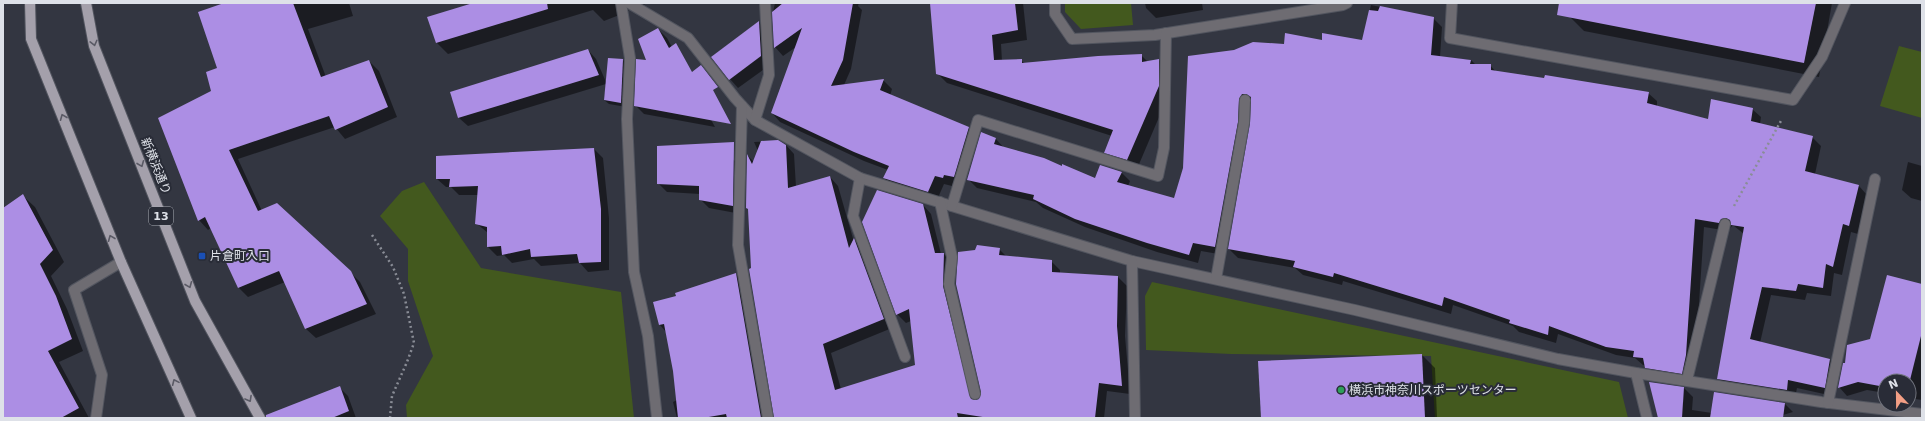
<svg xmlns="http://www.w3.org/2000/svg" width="1925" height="421" viewBox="0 0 1925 421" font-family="'DejaVu Sans','Noto Sans JP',sans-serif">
<rect width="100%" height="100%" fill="#333641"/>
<g fill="#43591e">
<polygon points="1065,3 1131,3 1133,25 1081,29 1065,12"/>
<polygon points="1899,46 1922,52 1922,118 1880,106"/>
<polygon points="424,182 481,268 621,292 634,418 407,418 406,405 433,356 408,281 408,249 380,216 402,191"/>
<polygon points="1152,282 1619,382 1628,418 1435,418 1431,356 1231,354 1146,350 1145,296"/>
</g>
<g fill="#0007">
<polygon points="227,3 349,3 353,16 308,29 326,77 369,61 379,71 397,117 345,139 335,127 238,159 262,211 350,272 360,282 376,314 316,338 306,329 285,282 248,297 238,287 211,228 208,230 199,220 212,91 218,69"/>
<polygon points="477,3 648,3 635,8 631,8 627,12 604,21 593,10 448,54 437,43 428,18"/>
<polygon points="775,3 859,3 858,6 862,10 851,69 844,85 884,81 892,89 890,96 968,128 977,137 963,185 953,183 952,186 944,184 937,200 893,187 884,178 888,170 864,161 780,122 772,113 796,47 783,56 775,47 773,12"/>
<polygon points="931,3 1023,3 1027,40 1001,44 1002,61 1021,60 1025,64 1141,55 1148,62 1159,60 1168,70 1168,96 1137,169 1115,162 1106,152 1112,136 947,83 937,73"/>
<polygon points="1145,3 1202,3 1203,10 1156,18 1146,8"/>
<polygon points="1571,3 1832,3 1819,77 1584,31 1570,17"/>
<polygon points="1371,5 1433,18 1442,27 1440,57 1471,60 1476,65 1490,65 1496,72 1648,93 1657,101 1657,106 1709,120 1752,109 1761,117 1760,124 1812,137 1821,146 1815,174 1859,186 1867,195 1858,234 1851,232 1842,275 1834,273 1831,296 1807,293 1805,300 1771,295 1760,343 1830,360 1839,369 1833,396 1797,388 1795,398 1727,387 1718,379 1744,234 1734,226 1732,226 1728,231 1704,227 1695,365 1690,382 1655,376 1646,366 1643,365 1635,358 1616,355 1558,334 1556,343 1519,332 1513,326 1453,305 1451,314 1343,281 1342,285 1303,275 1295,268 1238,258 1229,249 1251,123 1252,102 1247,108 1224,255 1201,251 1198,263 1157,252 1085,227 1043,208 1036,202 977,188 968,179 982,134 996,139 1004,148 1095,179 1121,172 1130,181 1128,186 1175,200 1184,168 1189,57 1346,110"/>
<polygon points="759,22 768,31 770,65 738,88 730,79 718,53"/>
<polygon points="658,29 667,38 715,127 644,114 635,105"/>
<polygon points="588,50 596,59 606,82 609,60 623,60 628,65 626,107 609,104 604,100 606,84 468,126 459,118 451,93"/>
<polygon points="778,141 786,145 794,154 796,187 830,177 838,186 854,242 854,240 863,248 892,328 831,353 841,389 916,366 911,321 906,323 897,314 923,205 931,214 941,254 944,254 953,262 951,295 976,401 980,400 982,393 999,249 1007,257 1051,261 1060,270 1060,273 1118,277 1127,286 1125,336 1130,394 1107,391 1104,418 775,418 753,269 749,210 747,208 748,156 754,162 758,151 754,142"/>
<polygon points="594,149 603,158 609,218 609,270 588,272 580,263 541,266 534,259 512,263 504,255 497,256 488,247 488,233 476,223 479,195 459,195 451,187 446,187 437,179"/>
<polygon points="734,160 742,169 741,214 709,208 700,199 700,194 667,192 658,183"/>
<polygon points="1908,162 1922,166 1922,201 1911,198 1902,190"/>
<polygon points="23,196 35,207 64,262 51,276 67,309 83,351 59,362 89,418 3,418 3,209"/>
<polygon points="736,274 745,283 768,418 677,418 673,402 677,400 674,371 666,332 660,325 655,303 677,297"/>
<polygon points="1922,285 1922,400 1909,398 1909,381 1885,381 1885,393 1867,390 1847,396 1839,387 1846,364"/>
<polygon points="1422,355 1435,368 1437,418 1262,418"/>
<polygon points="340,388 348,396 356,418 302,418"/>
<polygon points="1684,388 1693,397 1692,410 1712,413 1785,404 1793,412 1773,418 1658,418"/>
</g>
<g fill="#ac8ee4">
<polygon points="224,3 293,3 321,77 369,60 388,107 335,130 329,116 229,150 258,211 277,203 351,271 367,304 305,329 279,271 238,288 205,217 198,221 158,118 211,91 206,72 217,68 198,12"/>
<polygon points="473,3 547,3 548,9 436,43 427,17"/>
<polygon points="783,3 853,3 843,60 831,86 884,79 880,90 969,127 954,177 944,175 943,178 935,176 928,192 883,178 889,166 854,152 771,113 802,28 774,48 772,12"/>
<polygon points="930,3 1015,3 1018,30 992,35 994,60 1022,59 1022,63 1098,56 1142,54 1142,62 1159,59 1159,86 1127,160 1104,153 1113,130 936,74"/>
<polygon points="1559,3 1816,3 1804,63 1557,15"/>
<polygon points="1380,6 1434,17 1431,55 1471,60 1470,64 1491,64 1491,70 1544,78 1545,75 1649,92 1647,103 1708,119 1711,99 1753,108 1751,121 1813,136 1805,171 1859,185 1849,226 1843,224 1833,267 1826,264 1823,288 1798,284 1796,291 1762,287 1750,339 1830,359 1825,388 1788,380 1787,390 1717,379 1744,227 1731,225 1730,220 1726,218 1721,219 1719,223 1695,219 1686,355 1682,374 1645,368 1643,358 1633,357 1634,351 1606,347 1549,326 1548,335 1509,323 1510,320 1444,297 1442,306 1334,273 1333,277 1293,267 1295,261 1228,249 1250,123 1251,100 1251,97 1246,94 1242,94 1239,99 1238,122 1215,247 1193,243 1189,255 1147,243 1075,219 1033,199 1034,195 967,180 981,132 996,138 994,144 1044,158 1062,166 1062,164 1095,178 1100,165 1122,172 1117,182 1174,198 1183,168 1188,56 1234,50 1253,42 1284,44 1285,33 1322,40 1322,33 1362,40 1369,10 1378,11"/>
<polygon points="759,21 761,56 729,80 711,57"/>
<polygon points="658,28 669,48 676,43 692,72 701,65 718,87 713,90 731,124 634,106 636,59 646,60 638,39"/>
<polygon points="588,49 599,75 458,118 450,92"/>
<polygon points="608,58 623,59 621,103 604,100"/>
<polygon points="778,140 786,145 788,188 830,176 849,248 854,238 884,319 823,344 835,390 915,365 909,309 896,315 862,222 877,190 923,204 935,253 944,253 943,286 971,399 976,400 979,399 981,392 956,284 958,252 975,250 977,245 1000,248 999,255 1052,260 1052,272 1118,276 1117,326 1122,386 1099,383 1095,418 989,418 957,413 958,418 774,418 749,269 751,268 748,209 746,208 747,154 752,164 761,141"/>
<polygon points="734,142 733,206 699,200 699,186 657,184 657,146"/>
<polygon points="594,148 601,209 601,262 579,263 577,254 531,257 530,249 502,255 501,246 487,247 487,227 475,224 478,186 449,187 450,179 436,179 436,156"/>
<polygon points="23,194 53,250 40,264 56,296 72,339 48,351 79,408 61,418 3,418 3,208"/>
<polygon points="736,273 761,418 727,418 726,414 703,418 678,418 673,371 664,324 659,325 653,302 676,296 675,293"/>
<polygon points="1887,275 1922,284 1922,332 1909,384 1909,381 1885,381 1885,387 1858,382 1838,388 1843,363 1845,363 1847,345 1870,339"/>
<polygon points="1422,354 1425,418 1261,418 1258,361"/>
<polygon points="1649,382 1684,387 1682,418 1658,418"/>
<polygon points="340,386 349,411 332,418 266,418 266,415"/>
<polygon points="1714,392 1785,403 1783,418 1710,418"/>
</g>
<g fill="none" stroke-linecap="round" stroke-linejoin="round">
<g stroke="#52555f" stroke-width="12">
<g id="minor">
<polyline points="621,3 630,58 627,119 634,272 648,336 657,418"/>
<polyline points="629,3 688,38 735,98 755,120 860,178 1132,261 1355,310 1558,359 1636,373 1821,402 1922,414"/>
<polyline points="1055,3 1055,14 1072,39 1155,35 1343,5 1347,3"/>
<polyline points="1452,3 1450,38 1793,100 1822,57 1845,3"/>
<polyline points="742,106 738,245 768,418"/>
<polyline points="755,120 769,75 765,3"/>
<polyline points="860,178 853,216 905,357"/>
<polyline points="940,202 952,257 949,284 975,394"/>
<polyline points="952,206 978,120 1158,176 1164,148 1166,33"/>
<polyline points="1132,261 1135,418"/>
<polyline points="1216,279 1244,123 1245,100"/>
<polyline points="1636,373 1647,418"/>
<polyline points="1687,380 1725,224"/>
<polyline points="1828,403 1875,179"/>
<polyline points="96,418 102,375 74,290 121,262"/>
</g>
</g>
<g stroke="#52555f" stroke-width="12">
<g id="major">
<polyline points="30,3 31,39 121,262 191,418"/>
<polyline points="86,3 94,46 195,301 260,418"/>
</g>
</g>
<g stroke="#8a8d96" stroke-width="2.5" stroke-dasharray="2 3" stroke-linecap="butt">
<polyline points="1734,206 1782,119"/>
<polyline points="372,235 393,267 404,294 414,343 407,362 392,396 390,418"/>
</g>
<use href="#minor" stroke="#6e6c72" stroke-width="10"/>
<use href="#major" stroke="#a4a0ab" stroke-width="10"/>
</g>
<defs><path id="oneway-chevron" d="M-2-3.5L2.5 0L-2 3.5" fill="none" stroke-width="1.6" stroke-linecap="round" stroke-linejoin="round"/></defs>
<g stroke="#5a5a65">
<use href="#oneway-chevron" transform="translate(94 43) rotate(76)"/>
<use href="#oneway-chevron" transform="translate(63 117) rotate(-112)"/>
<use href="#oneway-chevron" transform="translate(141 164) rotate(68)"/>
<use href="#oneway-chevron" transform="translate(111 238) rotate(-112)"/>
<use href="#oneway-chevron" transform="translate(189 285) rotate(68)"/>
<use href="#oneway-chevron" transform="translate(175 382) rotate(-114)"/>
<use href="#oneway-chevron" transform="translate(249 399) rotate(61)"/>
</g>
<rect fill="#1a4fb4" stroke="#292c37" stroke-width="1.5" x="198" y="252" width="8" height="8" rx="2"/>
<circle fill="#2e9e5b" stroke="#292c37" stroke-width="1.5" cx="1341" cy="390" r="4"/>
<g text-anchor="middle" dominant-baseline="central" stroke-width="4" stroke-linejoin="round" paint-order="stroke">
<rect fill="#292c37" stroke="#a8abb3" stroke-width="1" x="149" y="207" width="24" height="18" rx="3"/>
<g font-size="11" font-weight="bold" fill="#dee1e8">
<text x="161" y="216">13</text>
</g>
<g font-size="12" fill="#dee1e8" stroke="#292c37">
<text transform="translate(156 166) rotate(68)">新横浜通り</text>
</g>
<g font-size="12" fill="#dee1e8" stroke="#292c37" text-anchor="start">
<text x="210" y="256">片倉町入口</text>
<text x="1349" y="390">横浜市神奈川スポーツセンター</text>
</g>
</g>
<rect width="1925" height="421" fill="none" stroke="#dee1e8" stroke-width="8"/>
<g transform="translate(1897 393) rotate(338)"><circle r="19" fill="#292c37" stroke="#71747e"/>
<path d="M0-3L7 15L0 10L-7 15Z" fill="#f39f85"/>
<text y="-6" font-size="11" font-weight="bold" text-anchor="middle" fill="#dee1e8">N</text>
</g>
</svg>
